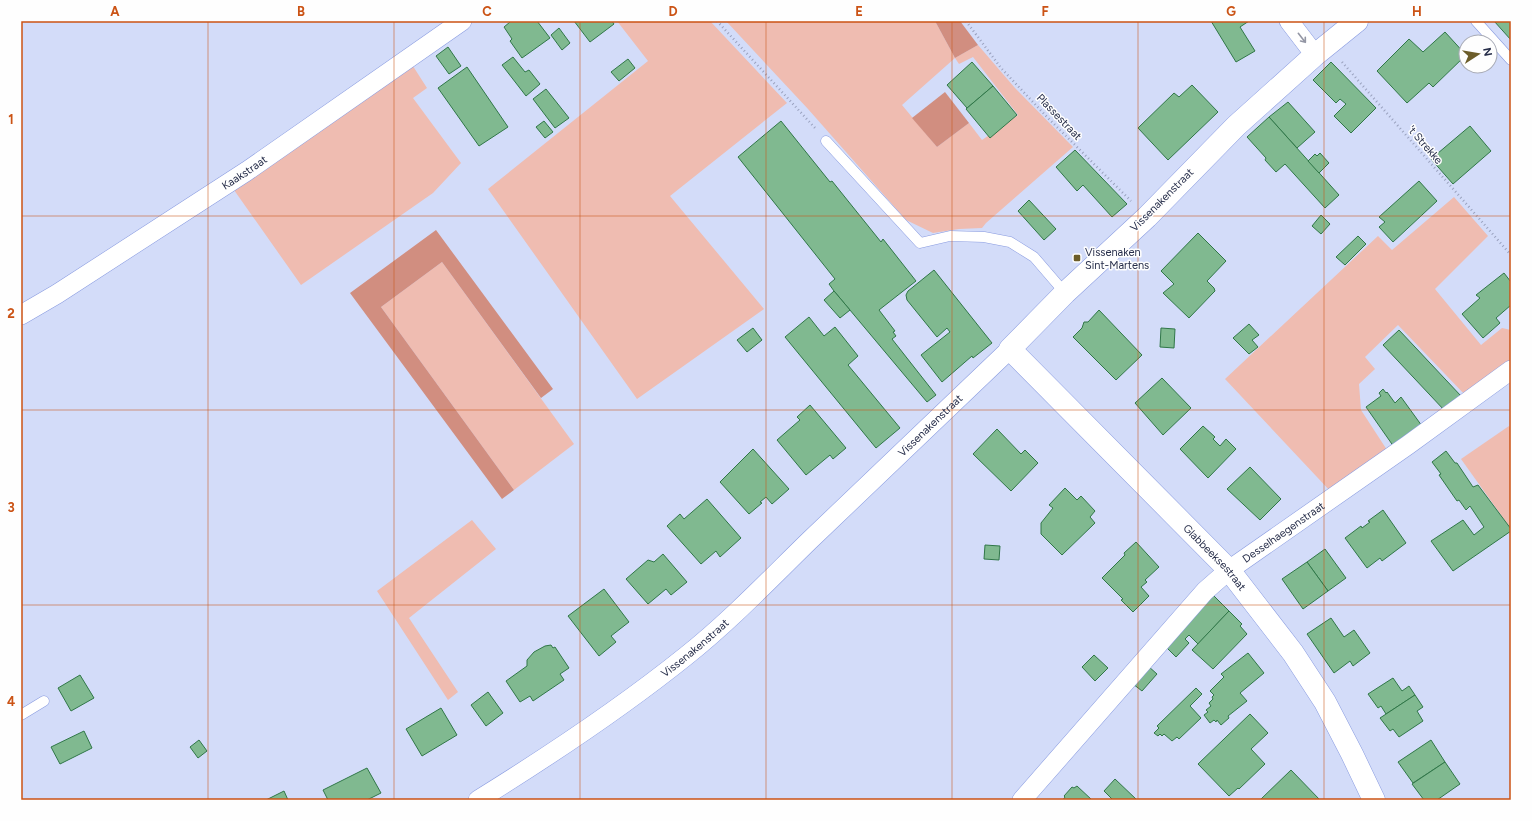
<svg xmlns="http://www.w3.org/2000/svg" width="1532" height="821" viewBox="0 0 1532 821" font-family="Figtree,sans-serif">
<rect width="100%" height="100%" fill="#d3dcf9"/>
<g fill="#efbcb1" fill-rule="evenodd">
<polygon points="617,21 710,21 787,103 670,196 764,309 637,399 488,189 648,61"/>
<path d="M 726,21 L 935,21 L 955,58 L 978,45 L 1015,88 L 1073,147 L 986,223 L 982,228 L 959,229 L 933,233 L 906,220 L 808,109 ZM 973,57 L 1018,115 L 982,140 L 969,123 L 937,147 L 902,105 L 955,58 L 959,64 Z"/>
<polygon points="411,63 427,88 413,98 461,163 433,193 301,285 234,190"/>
<polygon points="1454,197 1488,236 1435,289 1481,345 1502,328 1511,330 1511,362 1467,397 1398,325 1365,357 1375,369 1359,384 1361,410 1389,453 1332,493 1225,379 1378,236 1392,250"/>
<polygon points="442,262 574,444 514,490 381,307"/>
<polygon points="1509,426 1511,429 1511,529 1461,459"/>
<polygon points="472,520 496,549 409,618 458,692 448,700 377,591"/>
</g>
<g fill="#d18e80">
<polygon points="935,21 960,21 978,45 955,58"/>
<polygon points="945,92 969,123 937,147 912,118"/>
<polygon points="436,230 553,389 541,398 442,262 381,307 514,490 502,499 350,293"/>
</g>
<g fill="#80b990" stroke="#307748">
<polygon points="509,21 537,21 550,38 522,58 510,41 512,39 504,27 510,22"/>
<polygon points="574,21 612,21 614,24 590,42"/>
<polygon points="1211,21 1249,21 1240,27 1255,51 1236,62"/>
<polygon points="1494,21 1511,21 1511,40"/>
<polygon points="559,28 570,43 562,50 551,35"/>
<polygon points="1445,32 1466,55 1433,87 1429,83 1407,103 1377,71 1409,39 1423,52"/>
<polygon points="448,47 461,66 449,74 436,56"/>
<polygon points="513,57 525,72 529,70 540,84 526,96 502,65"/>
<polygon points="628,59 635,68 619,81 611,72"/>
<polygon points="972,62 993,86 967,108 947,85"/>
<polygon points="1331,62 1376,108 1351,133 1334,116 1346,104 1340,99 1336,103 1313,80"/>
<polygon points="467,67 508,127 479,146 438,88"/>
<polygon points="1192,85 1218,112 1168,160 1138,128 1174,93 1179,97"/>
<polygon points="993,86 1017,115 990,138 966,109"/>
<polygon points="546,89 569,118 555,128 533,99"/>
<polygon points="1288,102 1315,132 1297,148 1269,117"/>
<polygon points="1269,117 1339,195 1325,208 1285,164 1276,172 1265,160 1266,158 1247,137"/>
<polygon points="544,121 553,132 545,138 536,127"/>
<polygon points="781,121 830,182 832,181 881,242 883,239 916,281 879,310 895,331 893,332 896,336 892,339 936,395 927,402 834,291 829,284 835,279 738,157"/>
<polygon points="1470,126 1491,151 1453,184 1431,159"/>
<polygon points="1075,150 1127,204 1112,217 1083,185 1077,191 1056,167"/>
<polygon points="1320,153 1329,163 1319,173 1308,161 1315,154 1317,156"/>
<polygon points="1419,181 1437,201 1393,242 1379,227 1385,222 1379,217"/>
<polygon points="1029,200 1056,229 1044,240 1018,211"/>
<polygon points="1321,215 1330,224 1321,234 1312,226"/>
<polygon points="1198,233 1226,261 1207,281 1214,288 1215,291 1213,293 1189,318 1163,293 1174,284 1161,271"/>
<polygon points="1358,236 1366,244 1345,265 1336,257"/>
<polygon points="934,270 992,343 973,358 972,356 942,382 921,355 950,332 947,328 937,337 907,300 906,295 908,291"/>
<polygon points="1504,273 1511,282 1511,305 1496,318 1500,323 1483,338 1462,314 1480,298 1476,295"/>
<polygon points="834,291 850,310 840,318 824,300"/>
<polygon points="1099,310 1142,355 1116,380 1073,337 1082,328 1084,322 1088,322"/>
<polygon points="809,317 824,336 835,327 858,356 848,365 900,428 876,448 785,337"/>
<polygon points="1249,324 1259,335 1252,340 1258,347 1249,354 1233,338"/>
<polygon points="753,328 762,340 747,352 737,340"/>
<polygon points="1161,328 1175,329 1174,348 1160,347"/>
<polygon points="1399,330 1461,396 1445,411 1383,345"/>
<polygon points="1162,378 1191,408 1163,435 1135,403"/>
<polygon points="1383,389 1386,393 1387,392 1395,403 1401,397 1422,426 1394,447 1366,407 1381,396 1379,393"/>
<polygon points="810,405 846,448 833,459 830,455 806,475 777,440 800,420 797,417"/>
<polygon points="1203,426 1215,437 1213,439 1220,446 1226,439 1236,449 1208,478 1180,449"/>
<polygon points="997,429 1021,454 1025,450 1038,463 1011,491 973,454"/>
<polygon points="753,449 789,489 772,504 766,497 760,502 762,503 749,514 720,482"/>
<polygon points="1446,451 1455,463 1457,463 1473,487 1478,485 1511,529 1511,531 1453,571 1431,541 1463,520 1474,535 1484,527 1470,506 1466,510 1459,500 1457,501 1439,475 1441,474 1432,462"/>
<polygon points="1250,467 1281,499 1260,520 1227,489"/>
<polygon points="1065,488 1077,500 1081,496 1095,511 1090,517 1095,523 1062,555 1041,534 1041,523 1053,508 1049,505"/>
<polygon points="707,499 741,538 720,557 716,551 701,564 667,526 680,514 684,519"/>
<polygon points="1383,510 1406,543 1382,561 1380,558 1367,568 1345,538 1361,526 1362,528 1370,522 1368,521"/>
<polygon points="1136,542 1159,567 1145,580 1147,582 1141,587 1149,596 1133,612 1121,600 1123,599 1102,578 1125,555 1124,553"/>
<polygon points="985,545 1000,546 999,560 984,559"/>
<polygon points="1325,549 1346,578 1328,591 1307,562"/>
<polygon points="663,554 687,582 671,595 666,589 648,604 626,579 648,560 654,562"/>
<polygon points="1307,562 1328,591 1303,609 1282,579"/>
<polygon points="604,589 629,622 611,636 616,642 599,656 568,616"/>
<polygon points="1213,595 1229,611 1198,644 1189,635 1185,639 1189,643 1176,657 1165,646"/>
<polygon points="1229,611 1242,624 1240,626 1247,634 1213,669 1192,650"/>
<polygon points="1331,618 1344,637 1354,630 1370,653 1353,666 1350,661 1334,673 1307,634"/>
<polygon points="551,645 553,648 555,647 569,668 560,674 564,680 533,701 530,696 520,702 506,681 527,666 527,660 534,652 545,646"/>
<polygon points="1248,653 1264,673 1240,693 1247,701 1228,716 1229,718 1221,725 1217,720 1216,722 1214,720 1210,723 1204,715 1208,712 1206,710 1211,706 1209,703 1213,699 1212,697 1214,695 1210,691 1224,677 1221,674"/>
<polygon points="1094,655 1108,668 1095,681 1082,667"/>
<polygon points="1148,666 1157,674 1142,691 1133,684"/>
<polygon points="80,675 94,698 71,711 58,688"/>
<polygon points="1393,678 1402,691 1409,686 1415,695 1386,714 1381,706 1378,708 1368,694"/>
<polygon points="1196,688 1202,694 1190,706 1201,718 1179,739 1177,737 1172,741 1164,734 1162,736 1160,734 1158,736 1154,733 1159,728 1157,726"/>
<polygon points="488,692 503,713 486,726 471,705"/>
<polygon points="1415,695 1423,707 1417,711 1423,721 1399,737 1393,729 1390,731 1380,718"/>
<polygon points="441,708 457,735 422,756 406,729"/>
<polygon points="1250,714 1268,733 1251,749 1265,764 1239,789 1238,788 1229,796 1198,764"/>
<polygon points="84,731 92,748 60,764 51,747"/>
<polygon points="199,740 207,751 198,758 190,747"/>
<polygon points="1431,740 1445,762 1413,783 1398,762"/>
<polygon points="1445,762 1460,784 1437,800 1424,800 1412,784"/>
<polygon points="367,768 381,793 367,800 328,800 323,790"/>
<polygon points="1291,770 1320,800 1260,800"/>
<polygon points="1115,779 1137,800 1113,800 1104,791"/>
<polygon points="1077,786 1092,800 1063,800 1065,797 1064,796 1072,787 1074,788"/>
<polygon points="284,791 288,800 266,800"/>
</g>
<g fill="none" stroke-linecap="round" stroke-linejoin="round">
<g stroke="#899be0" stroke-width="11">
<g id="service">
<polyline points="1476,21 1511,60"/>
<polyline points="826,141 920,243 950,236 984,237 1010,242 1034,257 1065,293"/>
<polyline points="21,715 44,701"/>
</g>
</g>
<g stroke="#899be0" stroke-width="20">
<g id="minor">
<polyline points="1289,21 1315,55"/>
<path id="s1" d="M 21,315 L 57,294 L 247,171 L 462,21"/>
<path id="s2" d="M 478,800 C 549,756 620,709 686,656 C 730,621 769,580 809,541 C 876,477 943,413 1010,349"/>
<path id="s3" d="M 1022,800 L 1205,591 L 1229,570 L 1408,445 L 1511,370"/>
</g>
</g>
<g stroke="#899be0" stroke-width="23">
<g id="tertiary">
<path id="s4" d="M 1357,21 L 1315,55 L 1236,126 L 1147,217 L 1065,293 L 1010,349 L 1229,570 L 1293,653 L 1325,702 L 1352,754 L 1374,800"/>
</g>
</g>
<g stroke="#99a1be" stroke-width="2.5" stroke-dasharray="1 3" stroke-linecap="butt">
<polyline points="717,21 815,128"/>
<polyline points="966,21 1001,68 1047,117 1131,201"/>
<polyline points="1342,62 1511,255"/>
</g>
<use href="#service" stroke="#fff" stroke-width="10"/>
<use href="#minor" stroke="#fff" stroke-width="19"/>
<use href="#tertiary" stroke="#fff" stroke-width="22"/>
</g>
<defs><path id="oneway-shaft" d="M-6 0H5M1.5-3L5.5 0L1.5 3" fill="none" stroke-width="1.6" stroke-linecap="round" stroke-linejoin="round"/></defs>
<use stroke="#9396a4" href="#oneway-shaft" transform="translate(1302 38) rotate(52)"/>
<path fill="none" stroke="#cb5315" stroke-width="1" stroke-opacity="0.55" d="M 208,21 L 208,800M 394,21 L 394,800M 580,21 L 580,800M 766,21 L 766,800M 952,21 L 952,800M 1138,21 L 1138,800M 1324,21 L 1324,800M 21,216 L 1511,216M 21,410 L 1511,410M 21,605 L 1511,605"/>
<rect fill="#6c5d2a" stroke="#fefefe" stroke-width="1.5" x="1073" y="254" width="8" height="8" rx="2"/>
<g text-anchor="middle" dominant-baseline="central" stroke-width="3" stroke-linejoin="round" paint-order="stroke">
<g font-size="11" fill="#272e4a" stroke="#fefefe">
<text transform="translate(1059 117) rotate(46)">Plassestraat</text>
<text transform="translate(1425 145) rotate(49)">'t Strekke</text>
<text stroke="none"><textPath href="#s1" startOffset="265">Kaakstraat</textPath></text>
<text transform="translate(1162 200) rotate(-45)">Vissenakenstraat</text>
<text stroke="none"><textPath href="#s2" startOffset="589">Vissenakenstraat</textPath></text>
<text stroke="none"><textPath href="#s3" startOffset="376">Desselhaegenstraat</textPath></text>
<text stroke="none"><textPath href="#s4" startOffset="770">Glabbeeksestraat</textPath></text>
<text stroke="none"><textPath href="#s2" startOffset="265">Vissenakenstraat</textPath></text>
</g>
<g font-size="11" fill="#272e4a" stroke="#fefefe" text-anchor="start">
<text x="1085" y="252">Vissenaken<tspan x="1085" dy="13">Sint-Martens</tspan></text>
</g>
</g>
<rect width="1532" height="821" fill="none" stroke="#fefefe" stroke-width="44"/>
<g transform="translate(1478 54) rotate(78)"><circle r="19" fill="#fefefe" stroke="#a8abb6"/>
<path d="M0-3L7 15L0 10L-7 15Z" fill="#6c5d2a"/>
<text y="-6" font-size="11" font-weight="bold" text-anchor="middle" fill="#272e4a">N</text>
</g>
<rect x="22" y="22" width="1488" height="777" fill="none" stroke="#cb5315" stroke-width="1.5"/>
<g font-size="13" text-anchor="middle" font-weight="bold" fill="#cb5315">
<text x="115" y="16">A</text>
<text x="301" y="16">B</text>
<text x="487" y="16">C</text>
<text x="673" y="16">D</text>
<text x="859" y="16">E</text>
<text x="1045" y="16">F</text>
<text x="1231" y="16">G</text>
<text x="1417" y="16">H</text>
<text x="11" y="124">1</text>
<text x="11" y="318">2</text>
<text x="11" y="512">3</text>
<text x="11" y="706">4</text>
</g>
</svg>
